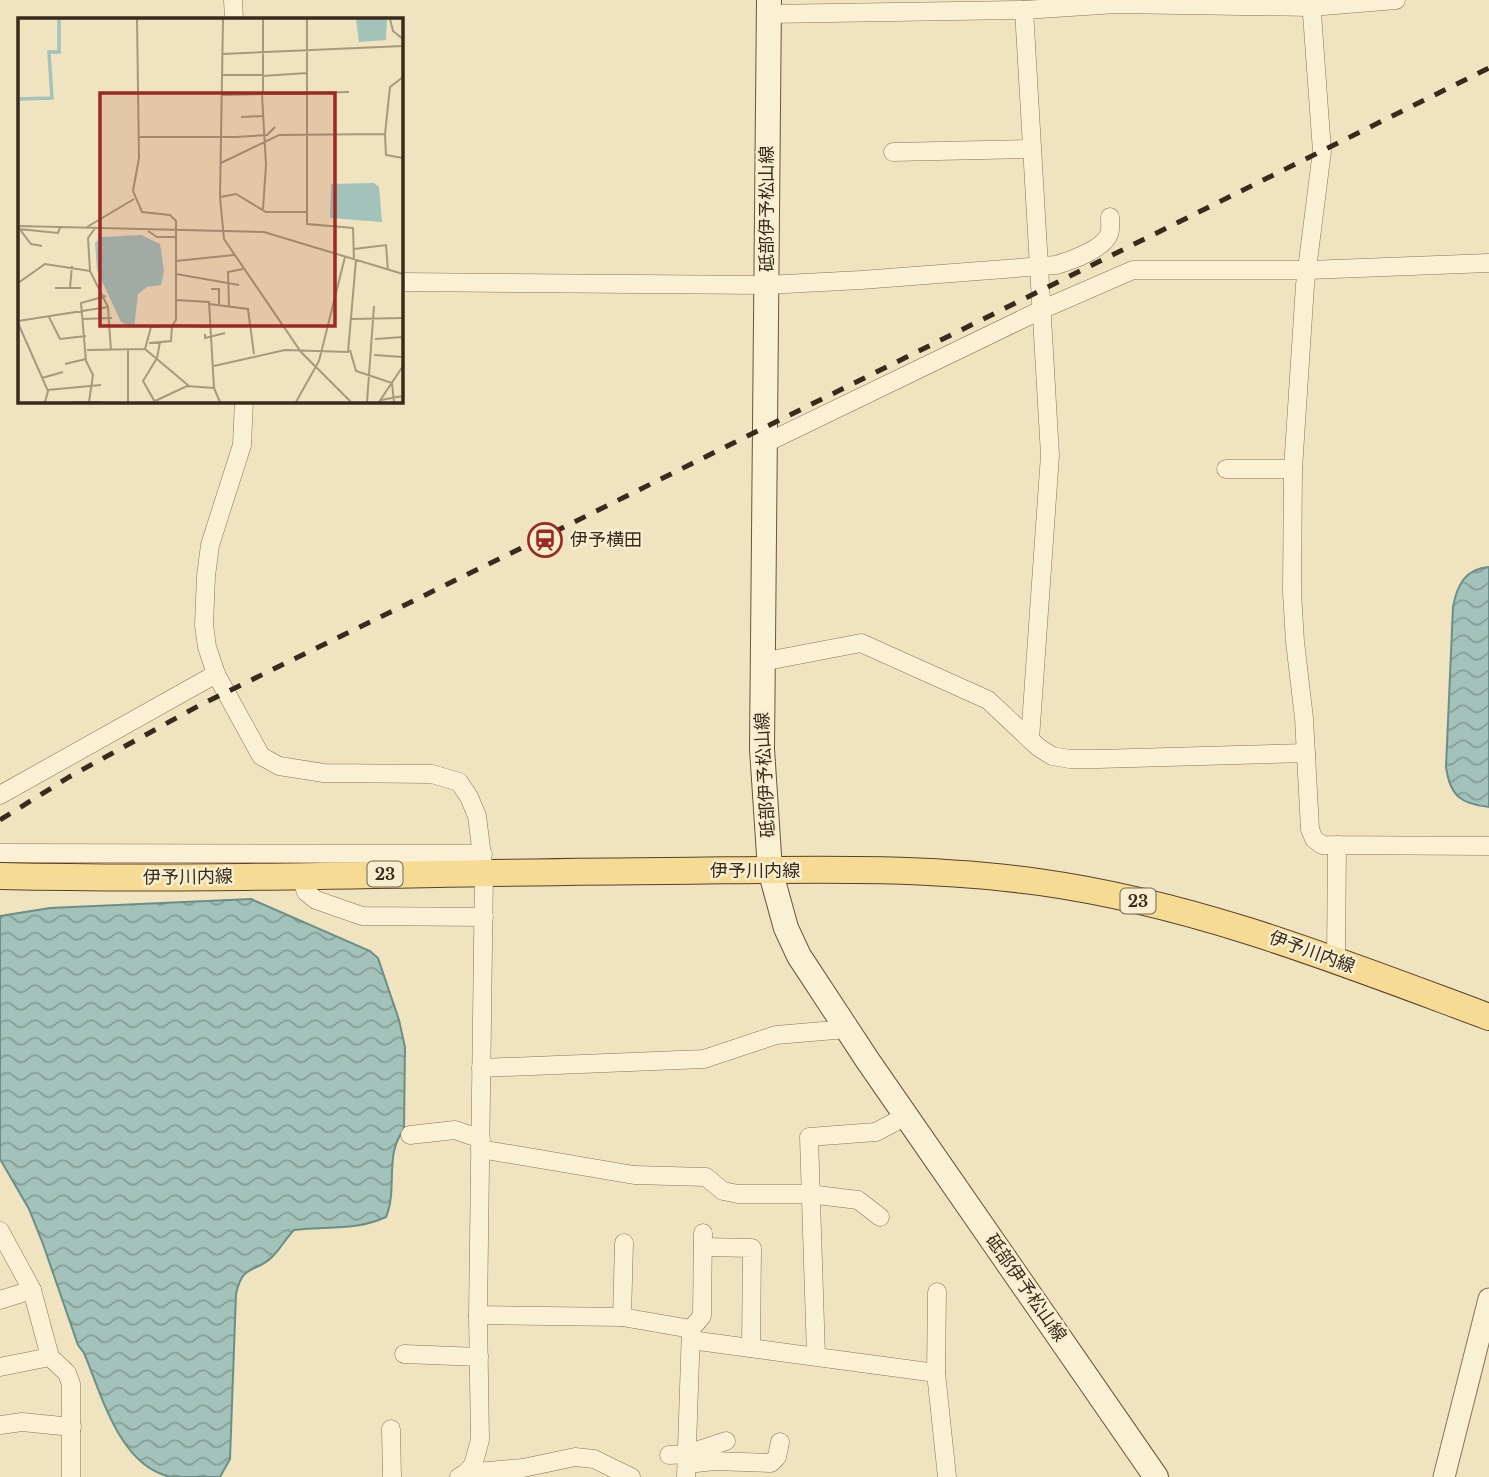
<svg xmlns="http://www.w3.org/2000/svg" width="1489" height="1477" viewBox="0 0 1489 1477" font-family="'Libre Baskerville','Noto Sans JP',serif">
<defs>
<pattern id="water-waves" width="16" height="10" patternUnits="userSpaceOnUse" patternTransform="scale(1.75)"><rect width="16" height="10" fill="#a3c2ba"/><path d="M0 5q4-4 8 0t8 0" fill="none" stroke="#869e96"/></pattern>
</defs>
<rect width="100%" height="100%" fill="#f0e3bf"/>
<g fill="url(#water-waves)" stroke="#699088" stroke-width="2">
<path d="M 1489,567 L 1489,807 C 1461,804 1450,796 1446,767 L 1453,607 C 1457,585 1465,569 1489,567 Z"/>
<path d="M 251,899 L 370,951 L 378,958 L 399,1020 L 405,1047 L 404,1130 C 384,1153 398,1189 386,1217 C 356,1231 326,1226 294,1230 C 286,1238 281,1248 273,1256 C 256,1274 243,1262 236,1294 L 230,1459 L 220,1477 C 204,1477 186,1477 171,1477 C 119,1466 102,1395 84,1353 L 78,1345 L 43,1244 L 29,1209 L 0,1159 L 0,916 L 50,908 Z"/>
</g>
<g fill="none" stroke-linecap="round" stroke-linejoin="round">
<g stroke="#8a7457" stroke-width="19">
<g id="minor">
<polyline points="233,0 234,19"/>
<polyline points="1311,0 1322,151 1305,285 1293,469 1292,592 1295,642 1304,718 1310,829 1314,839 1322,845 1489,846"/>
<polyline points="1024,10 1050,455 1030,739"/>
<polyline points="768,14 1024,10 1116,4 1311,7 1396,0"/>
<polyline points="893,152 1032,149"/>
<path d="M 401,282 L 766,285 L 861,280 L 1056,265 C 1070,261 1104,249 1109,234 C 1111,230 1110,222 1110,217"/>
<polyline points="244,401 242,445 210,545 206,576 204,625 207,647 216,674 261,756 279,766 324,773 432,774 459,782 469,797 477,816 484,872 478,1315 480,1440 473,1465 466,1473 459,1477"/>
<polyline points="764,444 1041,310 1133,270 1308,270 1489,263"/>
<polyline points="1226,469 1293,469"/>
<polyline points="762,662 861,643 988,700 1038,747 1052,756 1070,759 1098,759 1306,753"/>
<polyline points="0,795 216,674"/>
<polyline points="0,853 483,854"/>
<polyline points="301,876 306,892 316,900 362,916 484,917"/>
<polyline points="1336,960 1337,845"/>
<polyline points="481,1068 704,1059 776,1035 847,1029"/>
<polyline points="410,1135 455,1130 481,1139"/>
<polyline points="480,1149 634,1175 706,1177 723,1191 738,1194 809,1194 858,1200 880,1217"/>
<polyline points="0,1231 32,1290 50,1357"/>
<polyline points="703,1247 752,1248 751,1348"/>
<polyline points="0,1300 32,1290"/>
<polyline points="478,1315 622,1317 691,1329 686,1477"/>
<polyline points="622,1317 624,1243"/>
<polyline points="691,1329 702,1316 703,1233"/>
<polyline points="691,1340 936,1373 947,1477"/>
<polyline points="404,1354 479,1357"/>
<polyline points="816,1356 809,1137 876,1132 906,1116"/>
<polyline points="0,1367 50,1357 67,1373 71,1384 71,1477"/>
<polyline points="936,1373 937,1292"/>
<polyline points="0,1425 22,1422 72,1427"/>
<polyline points="391,1429 392,1477"/>
<polyline points="669,1455 687,1454 726,1441"/>
<polyline points="687,1464 714,1461 771,1463 777,1457 780,1442"/>
<polyline points="466,1473 523,1468 575,1457 594,1459 631,1477"/>
</g>
</g>
<g stroke="#8a7457" stroke-width="23">
<polyline id="tertiary" points="1444,1477 1489,1299"/>
</g>
<g stroke="#6b553a" stroke-width="26">
<polyline id="secondary" points="769,0 762,749 770,870 786,928 799,956 868,1061 1156,1477"/>
</g>
<g stroke="#57412b" stroke-width="28">
<path id="primary" d="M 0,876 C 223,881 445,872 668,871 C 790,870 918,865 1039,882 C 1197,904 1341,962 1489,1017"/>
</g>
<use href="#minor" stroke="#faf0d3" stroke-width="18"/>
<use href="#tertiary" stroke="#faf0d3" stroke-width="21"/>
<use href="#secondary" stroke="#faf0d3" stroke-width="24"/>
<use href="#primary" stroke="#f6db94" stroke-width="26"/>
<polyline stroke="#382b1c" stroke-width="5" stroke-dasharray="12 12" stroke-linecap="butt" points="0,820 69,777 200,705 544,537 1489,68"/>
</g>
<defs>
<g id="station-ring" transform="scale(1.75)"><circle r="9.5" fill="#f7edcf" stroke="#9b2824" stroke-width="1.5"/><path d="M-3-6H3Q5-6 5-4V2Q5 4 3 4L4.5 6H3L1.5 4h-3L-3 6H-4.5L-3 4Q-5 4-5 2V-4Q-5-6-3-6ZM-3.5-4v3h7v-3ZM-3.5 1v1.5H-2V1ZM2 1v1.5H3.5V1Z" fill="#9b2824"/></g>
</defs>
<g fill-rule="evenodd">
<use href="#station-ring" x="545" y="540"/>
</g>
<g text-anchor="middle" dominant-baseline="central" stroke-width="5" stroke-linejoin="round" paint-order="stroke">
<g fill="#f7edcf" stroke="#716552" stroke-width="2">
<rect x="367.5" y="861.5" width="35" height="25" rx="5"/>
<rect x="1120.5" y="888.5" width="35" height="25" rx="5"/>
</g>
<g font-size="16" font-weight="bold" fill="#382b1c">
<text x="385" y="874">23</text>
<text x="1138" y="901">23</text>
</g>
<g font-size="18" fill="#382b1c" stroke="#f7edcf">
<text transform="translate(767 209) rotate(-90)">砥部伊予松山線</text>
<text transform="translate(765 775) rotate(-93)">砥部伊予松山線</text>
<text x="755" y="871">伊予川内線</text>
<text transform="translate(188 877) rotate(-1)">伊予川内線</text>
<text transform="translate(1312 952) rotate(20)">伊予川内線</text>
<text transform="translate(1026 1288) rotate(55)">砥部伊予松山線</text>
</g>
<g font-size="18" fill="#382b1c" stroke="#f7edcf" text-anchor="start">
<text x="570" y="540">伊予横田</text>
</g>
</g>
<g transform="translate(18 18)">
<rect width="385" height="385" fill="#f0e3bf"/>
<path d="M 338,1 L 369,1 L 368,22 L 341,24 ZM 356,165 L 361,169 L 364,204 L 312,200 L 313,166 ZM 123,217 L 142,226 L 146,253 L 143,267 L 129,269 L 120,276 L 116,310 L 103,304 L 95,287 L 79,252 L 77,225 L 83,219 Z" fill="#a3c2ba"/>
<path fill="none" stroke="#a3c2ba" stroke-width="3.5" d="M 0,81 L 34,80 L 31,34 L 41,34 L 41,1"/>
<path fill="none" stroke="#a6997e" stroke-width="2" d="M 205,1 L 202,179 L 206,221 L 283,334 L 333,384M 289,1 L 289,206 L 335,210 L 336,242M 372,1 L 375,13 L 385,21M 204,36 L 385,28M 204,57 L 244,57M 244,58 L 289,55M 245,76 L 245,1M 203,77 L 331,74M 244,77 L 248,147 L 245,191M 223,99 L 245,98M 367,117 L 368,137 L 385,140M 121,119 L 218,119 L 249,117 L 257,109M 203,145 L 261,117 L 367,116 L 372,69 L 385,59M 202,179 L 218,176 L 248,194 L 288,194M 0,208 L 246,214 L 385,256M 0,209 L 13,226 L 24,228M 69,209 L 116,181M 78,209 L 70,220 L 72,253 L 90,289M 1,211 L 40,215 L 42,209M 130,213 L 139,219 L 159,219M 336,231 L 368,227 L 370,253M 158,243 L 216,237M 158,256 L 221,267M 0,265 L 27,246 L 72,253M 37,270 L 63,270M 52,270 L 54,248M 193,271 L 201,271 L 201,287M 158,282 L 191,284 L 196,370 L 202,384M 191,286 L 230,291 L 236,336M 211,288 L 210,254 L 225,251M 31,299 L 42,321 L 68,318M 64,301 L 94,300M 333,301 L 385,300M 0,303 L 90,289 L 93,333M 0,305 L 30,373 L 27,384M 157,307 L 191,309M 187,316 L 187,320 L 207,315M 357,321 L 385,319M 131,325 L 153,323 L 154,308M 110,331 L 110,384M 127,331 L 171,368M 69,332 L 127,331 L 133,309 L 154,308 L 158,302 L 158,203 L 152,197 L 124,194 L 115,173 L 121,140 L 119,1M 332,332 L 338,353 L 374,365 L 376,384M 356,337 L 385,339M 47,346 L 68,341M 196,348 L 267,332 L 330,334 L 338,242M 24,360 L 45,354M 29,372 L 83,367M 363,382 L 385,378M 54,384 L 82,384M 71,384 L 75,357 L 68,343 L 63,285 L 88,278M 135,384 L 169,368 L 196,370M 137,384 L 125,363 L 139,340 L 142,324M 278,384 L 301,343 L 327,239M 349,384 L 356,288M 361,384 L 385,348"/>
<path fill="#9b2824" fill-opacity="0.15" stroke="#9b2824" stroke-width="3.5" d="M 82,75 L 317,75 L 317,308 L 82,308 Z"/>
<rect width="385" height="385" fill="none" stroke="#382b1c" stroke-width="3.5"/>
</g>
</svg>
